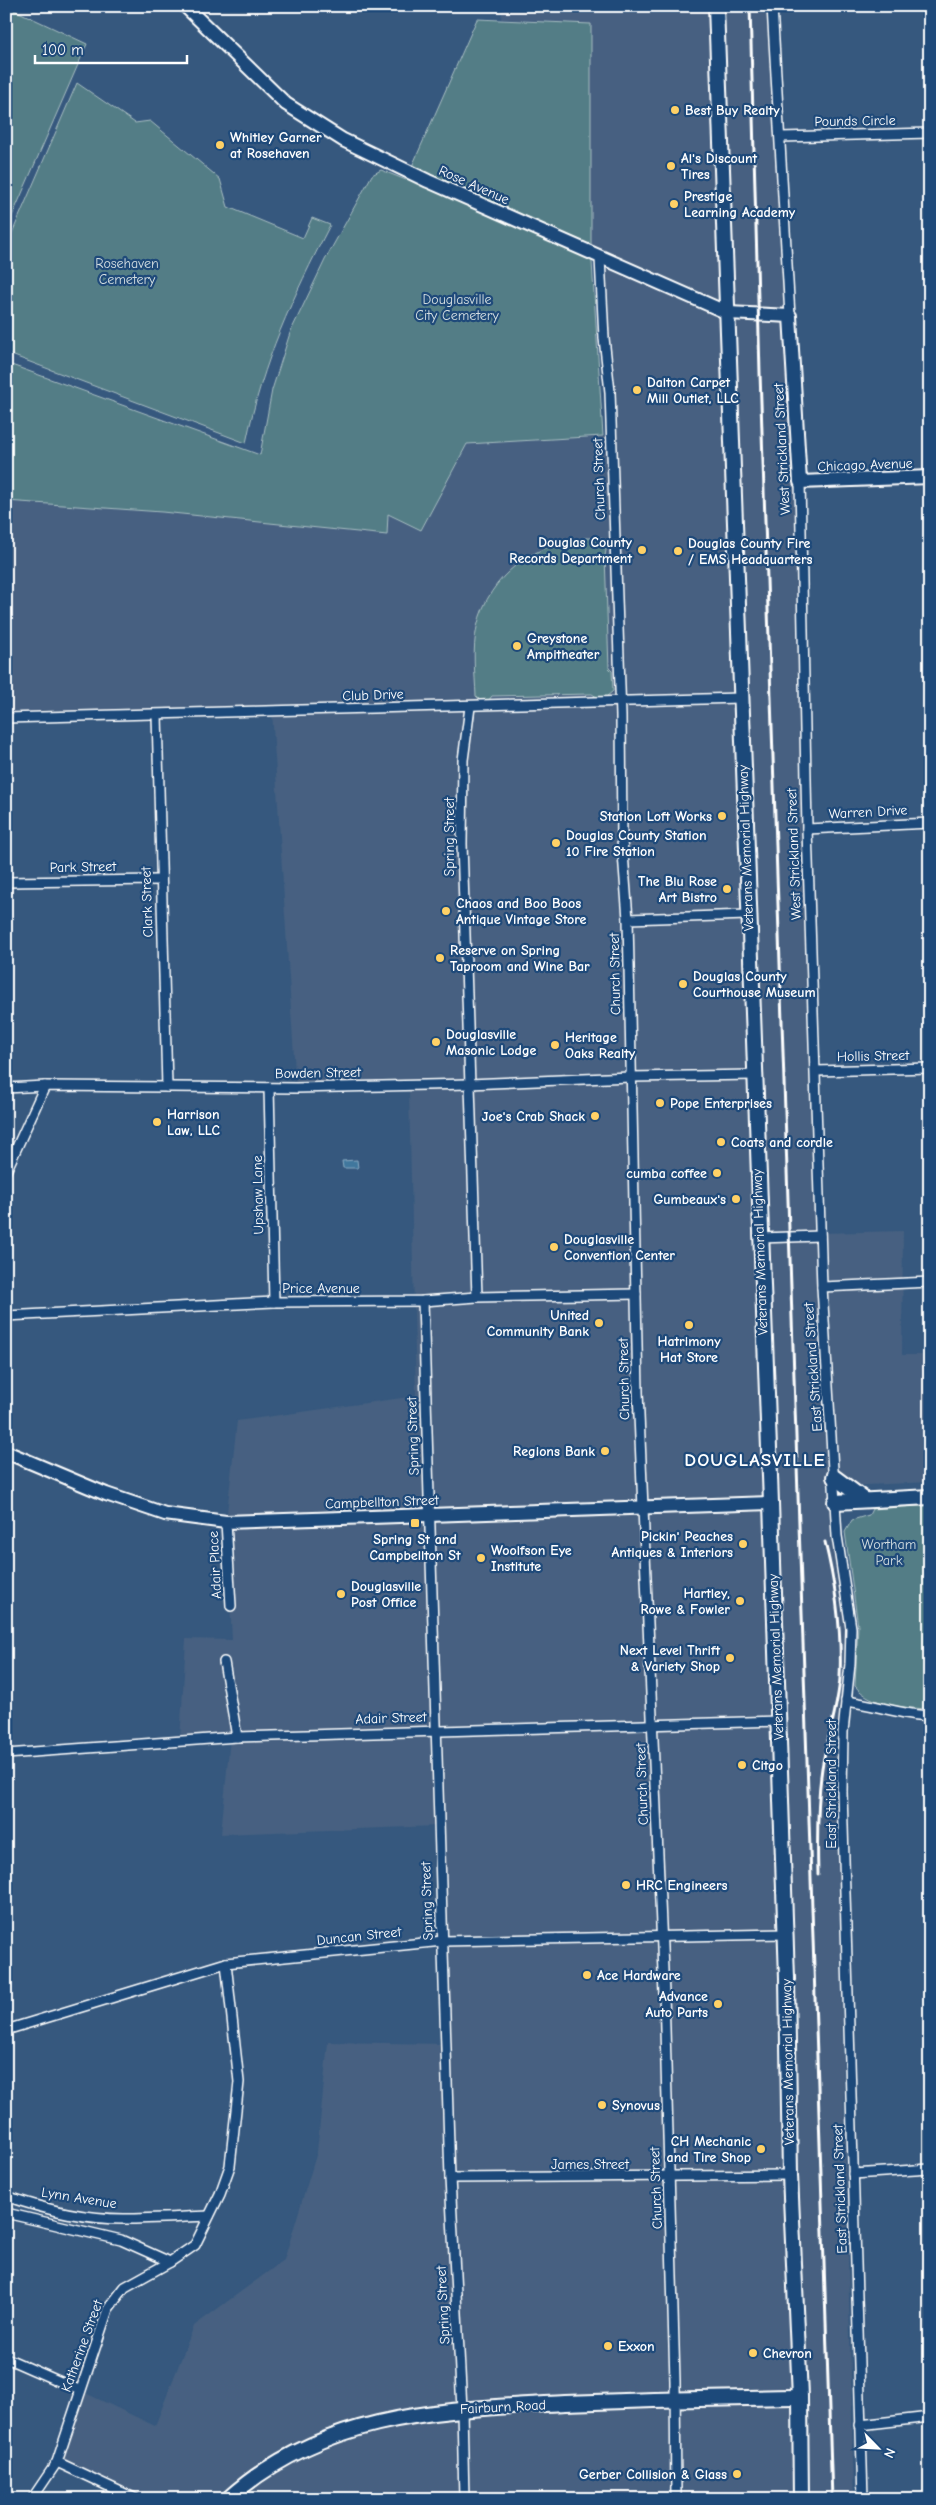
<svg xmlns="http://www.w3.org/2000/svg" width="936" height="2505" viewBox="0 0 936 2505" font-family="'Comic Neue',sans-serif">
<rect width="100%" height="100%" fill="#36587e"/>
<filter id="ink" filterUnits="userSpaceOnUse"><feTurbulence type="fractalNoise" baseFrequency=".02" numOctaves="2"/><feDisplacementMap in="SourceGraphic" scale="10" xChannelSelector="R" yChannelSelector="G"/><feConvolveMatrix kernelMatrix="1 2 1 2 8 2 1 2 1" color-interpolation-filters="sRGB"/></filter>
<g filter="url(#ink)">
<polygon fill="#466181" points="503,6 772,6 800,482 820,1233 903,1231 902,1355 930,1355 930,1482 845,1486 833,1546 843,1588 846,1627 846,1701 835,1731 854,2499 136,2499 57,2462 79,2390 155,2426 194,2326 284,2260 317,2152 328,2042 446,2044 438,1826 221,1834 230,1738 180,1741 186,1639 232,1640 226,1522 237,1421 416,1396 409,1091 296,1088 272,711 6,718 6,501 162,512 387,534 388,514 421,530 467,444 617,435 606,392 600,258 591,246 591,24 501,19"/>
<g fill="#537d86" stroke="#a9bec2">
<polygon points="6,6 87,44 6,230"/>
<polygon points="477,19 591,24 591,246 603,436 467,444 421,530 388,514 387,535 162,512 6,501 6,363 260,455 272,390 290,333 325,260 372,175 381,170 406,180"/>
<path d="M 77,83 L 135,123 L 150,121 L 220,179 L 228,207 L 303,238 L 312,218 L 330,225 C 292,299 263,360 246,443 L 6,353 L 6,247 Z"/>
<path d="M 585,538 L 602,538 L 607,544 L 605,556 L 609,668 L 612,671 L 613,691 L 606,697 L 597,697 L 592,694 L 492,696 L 488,701 L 480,700 L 476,696 C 475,673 472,650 477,627 C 489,574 534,544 585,538 Z"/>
<path d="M 930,1505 L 930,1709 C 906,1708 871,1706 855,1686 L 858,1626 L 845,1532 L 852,1520 L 869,1515 L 872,1509 Z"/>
</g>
<polygon fill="#40779d" stroke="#8cadc4" points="357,1160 358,1168 343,1168 342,1161"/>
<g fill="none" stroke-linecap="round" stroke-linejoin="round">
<g stroke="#fff" stroke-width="12">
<g id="street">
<polyline points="772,6 790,316"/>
<polyline points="781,137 930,133"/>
<polyline points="600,258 604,338 610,392 621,716 622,840 628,919 638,1392 664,1994 675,2381 676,2499"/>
<polyline points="800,482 807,829 822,1287 837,1536 851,1628 850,1664 843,1732 842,1792 863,2499"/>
<polyline points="470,707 463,760 462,844 477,1297"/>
<polyline points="157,715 167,1087"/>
<polyline points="6,718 740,698"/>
<polyline points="807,829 930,823"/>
<polyline points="6,882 160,880"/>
<polyline points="628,919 748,915"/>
<polyline points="816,1071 930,1068"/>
<polyline points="6,1088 45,1086 296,1088 469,1084 630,1077 754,1075"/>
<polyline points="269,1088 274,1302"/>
<polyline points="6,1171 45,1086"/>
<polyline points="760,1238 820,1236"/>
<polyline points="822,1287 930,1282"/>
<polyline points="423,1301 450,2178 462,2409 464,2499"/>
<polyline points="6,1316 274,1302 423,1301 477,1297 636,1294"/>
<polyline points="226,1522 231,1606"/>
<polyline points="224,1662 237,1737"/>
<path d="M 846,1701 C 874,1704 901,1715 930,1716"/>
<polyline points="6,1754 237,1737 778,1721"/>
<polyline points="6,2030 226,1963 443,1941 785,1934"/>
<polyline points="853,2174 930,2169"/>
<polyline points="450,2178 790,2175"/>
<path d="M 6,2196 C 43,2209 84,2219 124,2219 C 152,2219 181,2217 209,2216"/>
<polyline points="6,2213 121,2240 170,2262"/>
<polyline points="6,2358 79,2390"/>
<polyline points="860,2425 930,2417"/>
<polyline points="57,2462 136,2499"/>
<polyline points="32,2499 57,2462 108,2309 125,2287 170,2262 195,2245 220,2194 230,2166 239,2082 226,1963"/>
</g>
</g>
<g stroke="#fff" stroke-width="16">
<g id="secondary">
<polyline points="185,6 286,104 343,140 428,181 728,313 790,316 800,482 930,477"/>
<polyline points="6,1452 106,1494 165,1514 226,1522 771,1503"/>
</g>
</g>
<g stroke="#fff" stroke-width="18">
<g id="primary">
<polyline points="716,6 771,1503 787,1978 790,2175 800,2397 801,2499"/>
<polyline points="834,1477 865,1500"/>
<polyline points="835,1502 930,1497"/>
<path d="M 228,2499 C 324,2412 444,2410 565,2403 C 644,2400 722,2398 800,2397"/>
</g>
</g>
<use href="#street" stroke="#1f4a7a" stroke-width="9"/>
<use href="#secondary" stroke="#1f4a7a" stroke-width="12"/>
<use href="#primary" stroke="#1f4a7a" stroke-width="14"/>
<g stroke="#fff" stroke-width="3">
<polyline points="750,6 760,373 832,2499"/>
<path d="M 818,1874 C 817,1838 817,1803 822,1768 C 827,1738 838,1708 840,1678 C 842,1632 836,1587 825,1542"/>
</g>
</g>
</g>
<g fill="#ffd166" stroke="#1f4a7a" stroke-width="2">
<circle cx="675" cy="110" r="5"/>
<circle cx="220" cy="145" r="5"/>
<circle cx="671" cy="166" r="5"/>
<circle cx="674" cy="204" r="5"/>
<circle cx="637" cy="390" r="5"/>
<circle cx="642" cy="550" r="5"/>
<circle cx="678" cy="551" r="5"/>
<circle cx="517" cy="646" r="5"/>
<circle cx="722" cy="816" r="5"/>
<circle cx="556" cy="843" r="5"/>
<circle cx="727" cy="889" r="5"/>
<circle cx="446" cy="911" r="5"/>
<circle cx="440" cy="958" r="5"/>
<circle cx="683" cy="984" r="5"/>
<circle cx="436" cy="1042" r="5"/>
<circle cx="555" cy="1045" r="5"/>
<circle cx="660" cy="1103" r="5"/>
<circle cx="595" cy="1116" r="5"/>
<circle cx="157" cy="1122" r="5"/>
<circle cx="721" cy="1142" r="5"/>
<circle cx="717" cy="1173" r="5"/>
<circle cx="736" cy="1199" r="5"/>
<circle cx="554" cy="1247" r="5"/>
<circle cx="599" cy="1323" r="5"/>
<circle cx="689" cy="1325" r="5"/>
<circle cx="605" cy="1451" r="5"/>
<rect x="410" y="1518" width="10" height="10" rx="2.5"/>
<circle cx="743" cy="1544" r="5"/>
<circle cx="481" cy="1558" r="5"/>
<circle cx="341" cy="1594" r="5"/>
<circle cx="740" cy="1601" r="5"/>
<circle cx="730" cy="1658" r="5"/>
<circle cx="742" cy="1765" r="5"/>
<circle cx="626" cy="1885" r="5"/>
<circle cx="587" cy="1975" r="5"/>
<circle cx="718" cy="2004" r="5"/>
<circle cx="602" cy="2105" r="5"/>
<circle cx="761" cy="2149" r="5"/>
<circle cx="608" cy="2346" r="5"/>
<circle cx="753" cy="2353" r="5"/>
<circle cx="737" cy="2474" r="5"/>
</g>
<g text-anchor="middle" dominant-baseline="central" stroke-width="4.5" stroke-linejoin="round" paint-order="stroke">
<g font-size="14" font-weight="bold" fill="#fff" stroke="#1f4a7a" text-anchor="start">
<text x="685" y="110">Best Buy Realty</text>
<text x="230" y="137">Whitley Garner<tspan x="230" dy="16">at Rosehaven</tspan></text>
<text x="681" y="158">Al's Discount<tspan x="681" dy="16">Tires</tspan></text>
<text x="684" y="196">Prestige<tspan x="684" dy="16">Learning Academy</tspan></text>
<text x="647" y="382">Dalton Carpet<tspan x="647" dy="16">Mill Outlet, LLC</tspan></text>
<text x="632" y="542" text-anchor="end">Douglas County<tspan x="632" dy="16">Records Department</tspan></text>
<text x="688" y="543">Douglas County Fire<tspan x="688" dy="16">/ EMS Headquarters</tspan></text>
<text x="527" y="638">Greystone<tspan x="527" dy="16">Ampitheater</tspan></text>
<text x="712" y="816" text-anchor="end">Station Loft Works</text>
<text x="566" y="835">Douglas County Station<tspan x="566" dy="16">10 Fire Station</tspan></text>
<text x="717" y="881" text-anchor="end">The Blu Rose<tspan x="717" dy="16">Art Bistro</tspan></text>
<text x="456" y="903">Chaos and Boo Boos<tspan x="456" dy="16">Antique Vintage Store</tspan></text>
<text x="450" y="950">Reserve on Spring<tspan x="450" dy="16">Taproom and Wine Bar</tspan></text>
<text x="693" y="976">Douglas County<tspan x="693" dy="16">Courthouse Museum</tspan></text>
<text x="446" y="1034">Douglasville<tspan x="446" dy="16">Masonic Lodge</tspan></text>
<text x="565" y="1037">Heritage<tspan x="565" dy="16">Oaks Realty</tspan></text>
<text x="670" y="1103">Pope Enterprises</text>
<text x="167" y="1114">Harrison<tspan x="167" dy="16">Law, LLC</tspan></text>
<text x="585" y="1116" text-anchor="end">Joe's Crab Shack</text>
<text x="731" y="1142">Coats and cordle</text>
<text x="707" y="1173" text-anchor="end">cumba coffee</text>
<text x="726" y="1199" text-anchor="end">Gumbeaux's</text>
<text x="564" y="1239">Douglasville<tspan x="564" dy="16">Convention Center</tspan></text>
<text x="589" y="1315" text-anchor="end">United<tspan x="589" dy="16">Community Bank</tspan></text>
<text x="689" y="1341" text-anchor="middle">Hatrimony<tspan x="689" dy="16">Hat Store</tspan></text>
<text x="595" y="1451" text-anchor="end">Regions Bank</text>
<text x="733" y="1536" text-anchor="end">Pickin' Peaches<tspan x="733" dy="16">Antiques &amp; Interiors</tspan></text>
<text x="415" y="1539" text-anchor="middle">Spring St and<tspan x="415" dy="16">Campbellton St</tspan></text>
<text x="491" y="1550">Woolfson Eye<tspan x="491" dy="16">Institute</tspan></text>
<text x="351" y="1586">Douglasville<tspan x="351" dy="16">Post Office</tspan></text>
<text x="730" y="1593" text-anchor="end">Hartley,<tspan x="730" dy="16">Rowe &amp; Fowler</tspan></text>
<text x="720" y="1650" text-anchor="end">Next Level Thrift<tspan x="720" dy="16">&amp; Variety Shop</tspan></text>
<text x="752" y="1765">Citgo</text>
<text x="636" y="1885">HRC Engineers</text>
<text x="597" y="1975">Ace Hardware</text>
<text x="708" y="1996" text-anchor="end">Advance<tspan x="708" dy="16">Auto Parts</tspan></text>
<text x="612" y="2105">Synovus</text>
<text x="751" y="2141" text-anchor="end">CH Mechanic<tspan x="751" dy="16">and Tire Shop</tspan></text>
<text x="618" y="2346">Exxon</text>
<text x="763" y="2353">Chevron</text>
<text x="727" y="2474" text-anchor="end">Gerber Collision &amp; Glass</text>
</g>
<g font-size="14" fill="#fff" stroke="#1f4a7a">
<text transform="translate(855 121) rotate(-1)">Pounds Circle</text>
<text transform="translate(474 185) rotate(24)">Rose Avenue</text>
<text transform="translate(782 449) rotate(-93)">West Strickland Street</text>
<text transform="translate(865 465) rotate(-2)">Chicago Avenue</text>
<text transform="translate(599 479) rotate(-92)">Church Street</text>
<text transform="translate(373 695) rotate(-2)">Club Drive</text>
<text transform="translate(868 812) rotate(-3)">Warren Drive</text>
<text transform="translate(449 837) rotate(-90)">Spring Street</text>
<text transform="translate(746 848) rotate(-92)">Veterans Memorial Highway</text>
<text transform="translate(794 854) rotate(-92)">West Strickland Street</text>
<text transform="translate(83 867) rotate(-1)">Park Street</text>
<text transform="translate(147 902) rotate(-92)">Clark Street</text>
<text transform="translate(615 974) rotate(-91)">Church Street</text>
<text transform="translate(873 1056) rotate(-1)">Hollis Street</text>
<text transform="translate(318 1073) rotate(-1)">Bowden Street</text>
<text transform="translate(258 1195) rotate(-91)">Upshaw Lane</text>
<text transform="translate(760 1252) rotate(-92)">Veterans Memorial Highway</text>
<text x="321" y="1288">Price Avenue</text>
<text transform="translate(813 1367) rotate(-94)">East Strickland Street</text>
<text transform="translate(624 1379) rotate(-91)">Church Street</text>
<text transform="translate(413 1436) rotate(-92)">Spring Street</text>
<text transform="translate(382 1502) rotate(-2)">Campbellton Street</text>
<text transform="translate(215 1565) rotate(-93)">Adair Place</text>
<text transform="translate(776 1657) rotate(-92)">Veterans Memorial Highway</text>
<text transform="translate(391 1718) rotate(-2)">Adair Street</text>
<text transform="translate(642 1784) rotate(-92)">Church Street</text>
<text transform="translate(831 1784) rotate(-90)">East Strickland Street</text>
<text transform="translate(427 1901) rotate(-92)">Spring Street</text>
<text transform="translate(359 1936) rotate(-6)">Duncan Street</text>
<text transform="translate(788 2062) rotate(-91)">Veterans Memorial Highway</text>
<text x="590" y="2164">James Street</text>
<text transform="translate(656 2188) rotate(-92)">Church Street</text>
<text transform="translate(840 2189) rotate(-92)">East Strickland Street</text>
<text transform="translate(79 2198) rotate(9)">Lynn Avenue</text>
<text transform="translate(443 2305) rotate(-93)">Spring Street</text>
<text transform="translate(82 2346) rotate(-70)">Katherine Street</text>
<text transform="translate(503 2407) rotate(-3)">Fairburn Road</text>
</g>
<g font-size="14" fill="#d4dee1" stroke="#1f4a7a">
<text x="127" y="263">Rosehaven<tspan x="127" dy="16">Cemetery</tspan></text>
<text x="457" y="299">Douglasville<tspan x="457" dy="16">City Cemetery</tspan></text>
<text x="889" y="1544">Wortham<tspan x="889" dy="16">Park</tspan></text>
</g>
<g font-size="19" font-weight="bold" letter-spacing="1" fill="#fff" stroke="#1f4a7a">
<text x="755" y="1460">DOUGLASVILLE</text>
</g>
</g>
<rect width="936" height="2505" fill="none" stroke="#1f4a7a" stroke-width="25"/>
<rect x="12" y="12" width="911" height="2480" fill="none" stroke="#fff" stroke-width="2" filter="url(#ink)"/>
<g transform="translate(878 2448) rotate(114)" stroke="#1f4a7a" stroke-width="4" paint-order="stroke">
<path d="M0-4L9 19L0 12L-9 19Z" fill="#ffffff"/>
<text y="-8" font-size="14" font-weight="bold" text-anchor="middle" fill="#ffffff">N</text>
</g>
<path d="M35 55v8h152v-8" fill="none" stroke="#ffffff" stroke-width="2.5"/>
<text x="42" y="55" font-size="15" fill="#ffffff" stroke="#1f4a7a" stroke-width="4" paint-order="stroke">100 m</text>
</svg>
